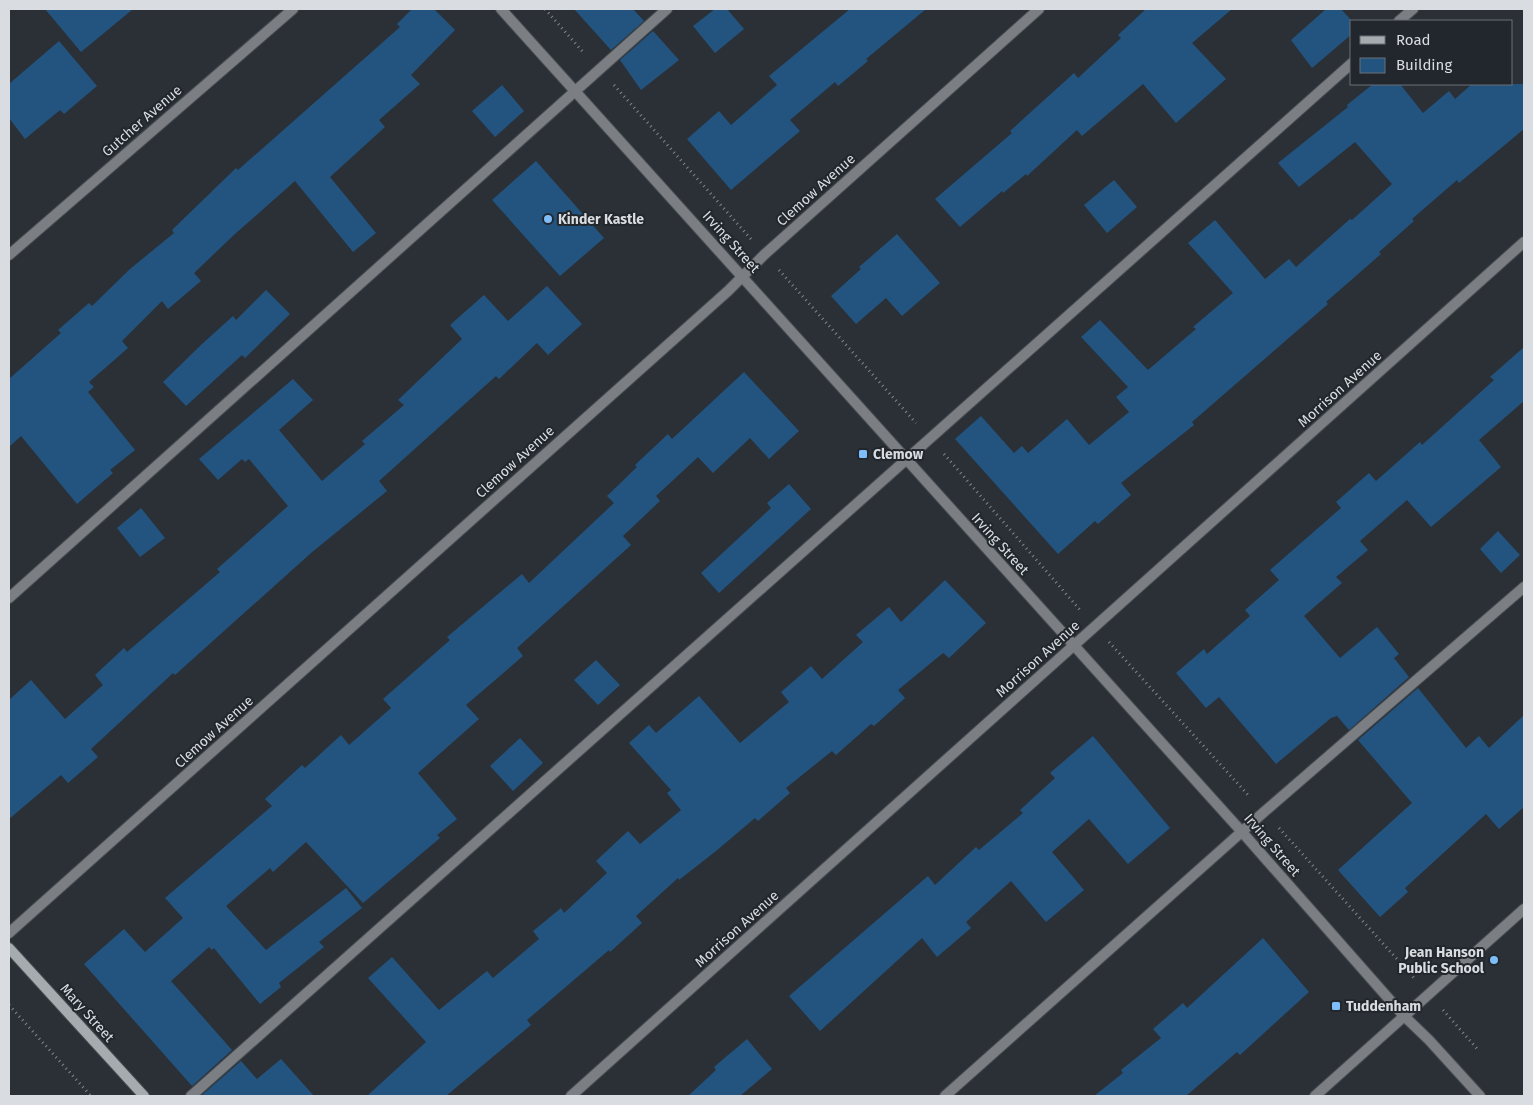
<svg xmlns="http://www.w3.org/2000/svg" width="1533" height="1105" viewBox="0 0 1533 1105" font-family="'Fira Sans',sans-serif">
<rect width="100%" height="100%" fill="#2a3036"/>
<g fill="#235480">
<polygon points="45,9 133,9 81,52"/>
<polygon points="412,9 434,9 455,30 411,75 420,84 379,120 385,127 330,177 376,233 353,252 295,181 235,234 194,273 201,281 168,309 162,301 122,341 128,348 89,382 94,387 88,392 135,450 110,470 113,473 77,504 21,436 9,447 9,379 61,333 58,330 89,303 92,306 130,269 174,233 172,230 236,168 238,170 400,27 397,24"/>
<polygon points="574,9 633,9 644,21 611,50"/>
<polygon points="715,9 727,9 744,29 715,53 693,26"/>
<polygon points="850,9 926,9 866,59 868,61 838,86 835,82 790,120 800,131 731,190 687,139 719,111 731,125 777,85 769,76"/>
<polygon points="1146,9 1232,9 1192,43 1226,79 1176,123 1143,84 1082,136 1077,130 1027,176 1026,174 1003,193 1002,191 960,227 935,199 1012,133 1010,131 1074,73 1078,78 1121,38 1118,35"/>
<polygon points="1326,9 1341,9 1352,21 1352,34 1312,68 1291,40"/>
<polygon points="653,31 679,60 641,90 620,60"/>
<polygon points="59,41 97,86 64,114 60,110 25,139 9,118 9,84"/>
<polygon points="1373,84 1400,84 1423,113 1449,91 1455,99 1472,84 1524,84 1524,129 1459,183 1457,180 1412,219 1414,221 1379,252 1381,254 1326,302 1328,304 1192,422 1194,425 1121,483 1131,495 1098,524 1095,521 1058,554 955,439 981,416 1014,453 1022,446 1028,453 1067,419 1089,445 1129,412 1116,397 1128,387 1081,337 1100,320 1148,370 1196,329 1193,327 1233,293 1188,243 1215,220 1265,279 1289,259 1296,267 1350,219 1352,220 1392,184 1355,142 1299,187 1278,163 1348,107 1347,105"/>
<polygon points="502,85 524,111 495,137 472,111"/>
<polygon points="536,161 604,238 560,276 492,200"/>
<polygon points="1114,180 1137,207 1107,233 1084,205"/>
<polygon points="897,234 940,283 902,316 886,298 856,324 831,296 861,269 859,267"/>
<polygon points="547,286 582,324 548,355 537,343 499,379 496,376 379,481 387,491 311,553 175,675 173,673 91,749 98,757 68,783 61,775 9,819 9,700 31,680 65,719 103,685 95,675 124,648 127,652 220,572 217,569 288,506 249,459 245,462 242,459 218,480 199,459 293,379 313,400 279,430 322,481 365,444 362,441 404,405 398,400 462,339 450,325 484,295 508,321"/>
<polygon points="266,290 290,314 245,358 242,355 186,406 163,382 202,344 233,316 236,320"/>
<polygon points="1524,347 1524,401 1479,440 1501,467 1431,527 1407,500 1360,541 1368,550 1336,577 1342,583 1304,616 1340,658 1377,627 1399,654 1394,658 1409,677 1349,730 1337,716 1331,718 1276,764 1219,697 1206,708 1176,673 1204,649 1207,654 1250,616 1245,610 1279,580 1270,570 1341,508 1336,502 1369,473 1376,481 1420,442 1422,445 1494,380 1490,377"/>
<polygon points="744,372 799,431 769,459 750,438 713,473 698,457 656,496 660,501 623,536 631,545 517,648 523,656 466,705 479,719 418,773 457,819 437,835 440,838 363,903 306,842 273,872 270,868 226,906 266,950 346,888 362,908 319,942 324,947 279,983 281,987 260,1004 214,948 212,950 209,947 171,981 232,1050 192,1086 84,964 124,929 145,952 183,918 165,898 272,806 265,799 302,765 305,768 341,735 349,745 391,708 383,699 450,640 447,637 522,574 529,583 614,503 607,496 637,467 635,465 668,434 672,439"/>
<polygon points="789,484 811,509 719,593 701,573 771,508 767,503"/>
<polygon points="141,508 165,538 140,557 117,528"/>
<polygon points="1498,531 1520,555 1501,573 1480,549"/>
<polygon points="945,580 986,623 949,658 943,653 898,690 905,698 874,726 871,724 836,755 832,751 786,788 790,793 758,821 755,818 716,851 679,880 678,878 636,916 642,923 610,952 609,950 527,1020 531,1025 446,1096 367,1096 426,1042 368,978 392,957 439,1010 487,971 493,978 539,939 533,931 561,908 564,913 607,873 596,861 628,831 640,844 681,810 667,793 671,790 629,743 649,725 656,733 699,696 740,743 789,702 781,692 811,666 822,679 863,642 856,635 889,607 901,622"/>
<polygon points="596,660 620,685 598,705 574,680"/>
<polygon points="1418,688 1466,748 1479,736 1489,748 1524,715 1524,807 1499,829 1486,814 1405,888 1408,892 1380,917 1338,870 1412,803 1358,740"/>
<polygon points="1093,736 1170,828 1128,864 1089,819 1052,852 1084,890 1046,922 1011,881 966,922 971,928 937,957 922,938 820,1031 789,996 928,876 935,885 976,847 979,850 1023,813 1020,810 1055,778 1050,773"/>
<polygon points="520,738 543,763 513,791 490,766"/>
<polygon points="1263,938 1309,992 1240,1055 1237,1052 1186,1096 1094,1096 1123,1073 1121,1070 1161,1038 1153,1029 1183,1003 1187,1008"/>
<polygon points="747,1039 772,1069 740,1096 688,1096 716,1070 714,1067"/>
<polygon points="281,1059 314,1096 201,1096 241,1061 257,1079"/>
</g>
<g fill="none" stroke-linecap="round" stroke-linejoin="round">
<g stroke="#464c51" stroke-width="12">
<g id="lane">
<polyline points="1399,21 1413,9"/>
<polyline points="9,598 667,9"/>
<polyline points="191,1096 1352,63"/>
<polyline points="945,1096 1264,812 1524,587"/>
</g>
</g>
<g stroke="#464c51" stroke-width="12">
<g id="street">
<polyline points="501,9 1242,832 1404,1016 1429,1040 1480,1096"/>
<polyline points="9,255 293,9"/>
<polyline points="9,933 728,291 765,254 1039,9"/>
<polyline points="571,1096 1524,242"/>
<polyline points="1315,1096 1524,909"/>
</g>
</g>
<g stroke="#464c51" stroke-width="12">
<polyline id="secondary" points="9,948 144,1096"/>
</g>
<g stroke="#83888d" stroke-width="3" stroke-dasharray="1 4" stroke-linecap="butt">
<polyline points="545,9 584,53"/>
<polyline points="614,85 751,239"/>
<polyline points="779,270 916,423"/>
<polyline points="944,454 1081,611"/>
<polyline points="1109,642 1249,796"/>
<polyline points="1279,828 1414,978"/>
<polyline points="9,1005 91,1096"/>
<polyline points="1443,1010 1479,1051"/>
</g>
<use href="#lane" stroke="#7b7e82" stroke-width="10"/>
<use href="#street" stroke="#7b7e82" stroke-width="10"/>
<use href="#secondary" stroke="#a6abb0" stroke-width="10"/>
</g>
<g fill="#7ebdf9" stroke="#21272c" stroke-width="2">
<circle cx="548" cy="219" r="5"/>
<rect x="858" y="449" width="10" height="10" rx="2.5"/>
<circle cx="1494" cy="960" r="5"/>
<rect x="1331" y="1001" width="10" height="10" rx="2.5"/>
</g>
<g text-anchor="middle" dominant-baseline="central" stroke-width="4" stroke-linejoin="round" paint-order="stroke">
<g font-size="14" fill="#d9dde1" stroke="#21272c">
<text transform="translate(142 121) rotate(-41)">Gutcher Avenue</text>
<text transform="translate(816 190) rotate(-42)">Clemow Avenue</text>
<text transform="translate(731 242) rotate(48)">Irving Street</text>
<text transform="translate(1340 389) rotate(-42)">Morrison Avenue</text>
<text transform="translate(515 462) rotate(-42)">Clemow Avenue</text>
<text transform="translate(1000 544) rotate(48)">Irving Street</text>
<text transform="translate(1038 659) rotate(-42)">Morrison Avenue</text>
<text transform="translate(214 732) rotate(-42)">Clemow Avenue</text>
<text transform="translate(1272 845) rotate(49)">Irving Street</text>
<text transform="translate(737 929) rotate(-42)">Morrison Avenue</text>
<text transform="translate(87 1013) rotate(48)">Mary Street</text>
</g>
<g font-size="14" font-weight="bold" fill="#d9dde1" stroke="#21272c" text-anchor="start">
<text x="558" y="219">Kinder Kastle</text>
<text x="873" y="454">Clemow</text>
<text x="1484" y="952" text-anchor="end">Jean Hanson<tspan x="1484" dy="16">Public School</tspan></text>
<text x="1346" y="1006">Tuddenham</text>
</g>
</g>
<rect width="1533" height="1105" fill="none" stroke="#d9dde1" stroke-width="20"/>
<rect x="1350" y="20" width="162" height="65" fill="#21272c" stroke="#6b7074"/>
<rect x="1360" y="36" width="25" height="8" fill="#a6abb0" stroke="#6b7074"/>
<text x="1396" y="45" font-size="15" fill="#d9dde1">Road</text>
<rect x="1360" y="58" width="25" height="15" fill="#235480" stroke="#6b7074"/>
<text x="1396" y="70" font-size="15" fill="#d9dde1">Building</text>
</svg>
